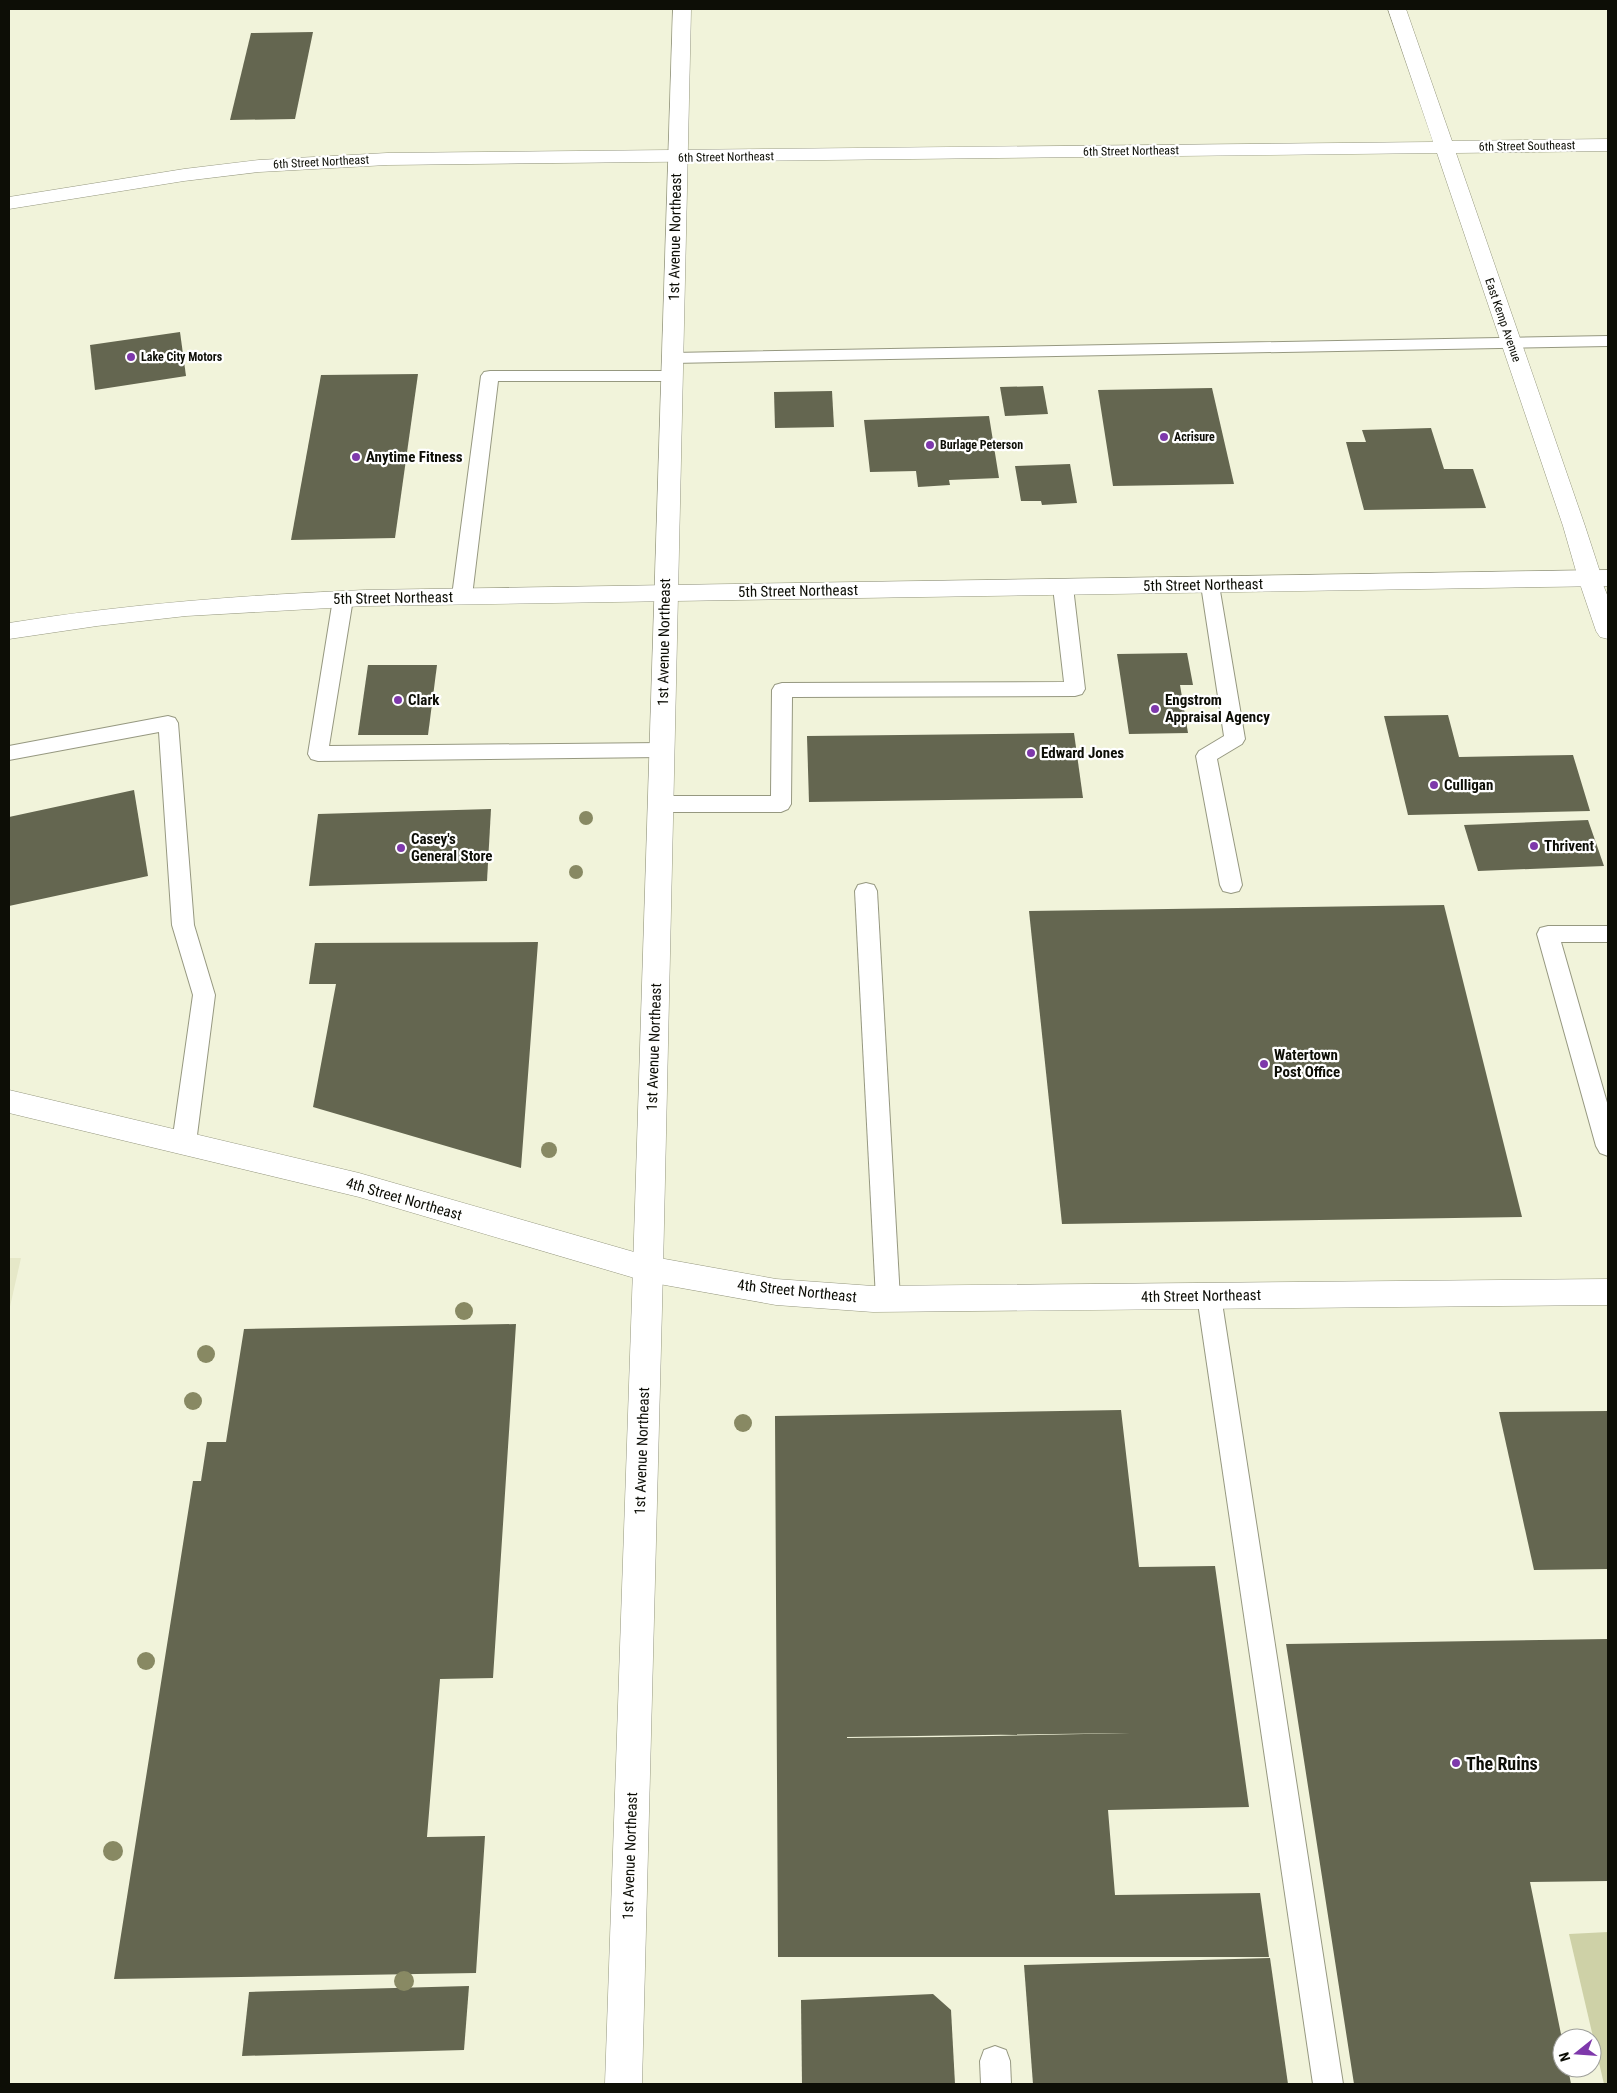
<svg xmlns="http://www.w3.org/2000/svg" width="1617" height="2093" viewBox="0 0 1617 2093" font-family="'Roboto Condensed',sans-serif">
<rect width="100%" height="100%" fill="#f1f3da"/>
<polygon fill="#e6e8c8" points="9,1258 21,1258 9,1311"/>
<polygon fill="#ced1a7" points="1608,1932 1608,2084 1604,2084 1569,1934"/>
<g fill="#646650" fill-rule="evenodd">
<polygon points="313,32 295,119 230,120 251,33"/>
<polygon points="180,332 186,376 95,390 90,345"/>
<polygon points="418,374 395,538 291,540 321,375"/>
<polygon points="1043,386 1048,414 1005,416 1000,387"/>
<polygon points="1212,388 1234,484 1113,486 1098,390"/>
<polygon points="832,391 834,427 775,428 774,392"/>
<polygon points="989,416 999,478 949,480 950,485 918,487 916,471 870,472 864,420"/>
<polygon points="1431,428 1444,469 1473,469 1486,508 1364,510 1346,442 1366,442 1362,430"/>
<polygon points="1070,464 1077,503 1042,505 1041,501 1021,501 1015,466"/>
<polygon points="1187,653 1193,685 1180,685 1188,733 1129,734 1117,654"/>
<polygon points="368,665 437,665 428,735 358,735"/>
<polygon points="1448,715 1459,757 1573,755 1590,811 1408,815 1384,716"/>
<polygon points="1074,733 1083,798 809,802 807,736"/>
<polygon points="134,790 148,876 9,906 9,817"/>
<polygon points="491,809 487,881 309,886 318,814"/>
<polygon points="1588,820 1604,866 1478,871 1464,825"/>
<polygon points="1444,905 1522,1217 1062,1224 1029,911"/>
<polygon points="538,942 521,1168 313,1107 336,984 309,984 315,943"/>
<polygon points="516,1324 493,1678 440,1679 427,1837 485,1836 476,1973 114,1979 193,1481 201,1481 207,1442 226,1442 244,1329"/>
<path d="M 1121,1410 L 1139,1567 L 1215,1566 L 1249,1807 L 1108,1810 L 1115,1895 L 1260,1893 L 1269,1957 L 778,1957 L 775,1416 ZM 1130,1733 L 942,1737 L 847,1738 L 847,1737 Z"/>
<polygon points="1608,1411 1608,1569 1534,1570 1499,1412"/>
<polygon points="1608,1639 1608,1881 1530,1882 1562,2039 1562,2068 1568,2068 1571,2084 1354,2084 1286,1644"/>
<polygon points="1270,1958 1288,2084 1033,2084 1024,1965"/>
<polygon points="469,1986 464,2050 242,2056 249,1992"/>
<polygon points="933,1994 951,2010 955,2084 802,2084 801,2000"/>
</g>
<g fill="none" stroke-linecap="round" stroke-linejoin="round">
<g stroke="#969880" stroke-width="2">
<g id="lane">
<polygon points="1608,336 1608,346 672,363 666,362 663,358 666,354 672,353"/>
<polygon points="490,371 672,371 678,372 681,376 678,380 672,381 498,381 472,596 469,601 462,603 455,601 452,596 481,376 484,372"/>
<polygon points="1210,579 1217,580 1219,585 1245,739 1242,744 1217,759 1242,885 1239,891 1231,893 1223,891 1220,885 1196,756 1199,751 1224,736 1201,585 1203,580"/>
<polygon points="1063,581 1070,582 1073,587 1085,689 1082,694 1075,696 792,697 791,804 788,809 781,812 660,812 653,809 650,804 653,799 660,796 771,796 772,690 775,685 782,683 1064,682 1053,587 1056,582"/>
<polygon points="343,592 350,594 353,599 329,746 662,743 669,745 672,750 669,755 662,757 318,761 311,759 308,754 333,599 336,594"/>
<polygon points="168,716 175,718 178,723 194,925 215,995 196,1143 192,1150 184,1153 176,1150 172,1143 193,995 172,925 159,732 9,760 9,746"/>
<polygon points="866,883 874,885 877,891 900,1299 897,1307 888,1310 879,1307 876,1299 855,891 858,885"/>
<polygon points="1548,926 1608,926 1608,942 1561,942 1608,1106 1608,1156 1600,1153 1596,1146 1537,934 1540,928"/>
<polygon points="1209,1285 1218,1288 1221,1296 1343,2084 1313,2084 1197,1296 1200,1288"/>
<polygon points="995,2046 1006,2050 1010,2061 1011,2084 981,2084 980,2061 984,2050"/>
</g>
</g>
<g stroke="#969880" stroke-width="1">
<g id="street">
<polygon points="1388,9 1406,9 1452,141 1608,139 1608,151 1456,153 1585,526 1602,578 1598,584 1590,586 1582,584 1578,578 1563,526 1437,153 387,165 259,172 184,181 9,209 9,197 184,169 259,160 387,153 1433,142"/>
<polygon points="9,1090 359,1173 648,1256 776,1279 873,1286 1608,1279 1608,1305 873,1312 776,1305 648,1282 359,1197 9,1113"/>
</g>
</g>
<g stroke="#969880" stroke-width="1">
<g id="secondary">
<polygon points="673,9 691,9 663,1269 642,2084 605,2084 633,1269"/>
<polygon points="1590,570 1598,572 1608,597 1608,639 1600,637 1596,631 1578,578 1582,572"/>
</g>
</g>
<g stroke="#969880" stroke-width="1">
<path id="primary" d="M 1608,570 L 1608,586 L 365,606 L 186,616 L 97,626 L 9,639 L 9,623 C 127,604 245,595 365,590 Z"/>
</g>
<use href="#lane" fill="#fff" fill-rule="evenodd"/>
<use href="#street" fill="#fff" fill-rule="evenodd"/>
<use href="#secondary" fill="#fff" fill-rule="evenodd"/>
<use href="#primary" fill="#fff" fill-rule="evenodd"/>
</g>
<g fill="#888963">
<circle cx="586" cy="818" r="7"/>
<circle cx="576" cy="872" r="7"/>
<circle cx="549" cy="1150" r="8"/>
<circle cx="464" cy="1311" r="9"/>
<circle cx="206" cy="1354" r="9"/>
<circle cx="193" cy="1401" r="9"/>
<circle cx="743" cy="1423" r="9"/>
<circle cx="146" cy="1661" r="9"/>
<circle cx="113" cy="1851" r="10"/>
<circle cx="404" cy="1981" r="10"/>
</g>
<g fill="#7e38ab" stroke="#fff" stroke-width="2">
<circle cx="131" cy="357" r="5"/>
<circle cx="1164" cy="437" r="5"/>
<circle cx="930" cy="445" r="5"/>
<circle cx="356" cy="457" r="5"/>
<circle cx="398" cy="700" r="5"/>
<circle cx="1155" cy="709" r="5"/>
<circle cx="1031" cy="753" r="5"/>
<circle cx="1434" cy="785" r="5"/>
<circle cx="1534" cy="846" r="5"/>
<circle cx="401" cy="848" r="5"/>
<circle cx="1264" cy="1064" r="5"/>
<circle cx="1456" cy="1763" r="5"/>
</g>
<g text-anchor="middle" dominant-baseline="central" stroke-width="4.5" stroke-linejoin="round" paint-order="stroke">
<g font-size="12" fill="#0d0e06" stroke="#fff">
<text transform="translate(1527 146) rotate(-1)">6th Street Southeast</text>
<text transform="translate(1131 151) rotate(-1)">6th Street Northeast</text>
<text transform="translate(726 157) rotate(-1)">6th Street Northeast</text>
<text transform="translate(321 162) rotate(-3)">6th Street Northeast</text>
<text transform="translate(1503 320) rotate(71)">East Kemp Avenue</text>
</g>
<g font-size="12" font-weight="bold" fill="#0d0e06" stroke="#fff" text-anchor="start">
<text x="141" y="357">Lake City Motors</text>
<text x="1174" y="437">Acrisure</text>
<text x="940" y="445">Burlage Peterson</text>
</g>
<g font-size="15" fill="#0d0e06" stroke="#fff">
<text transform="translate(675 237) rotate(-89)">1st Avenue Northeast</text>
<text transform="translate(1203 585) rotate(-1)">5th Street Northeast</text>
<text transform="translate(798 591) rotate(-1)">5th Street Northeast</text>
<text transform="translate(393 598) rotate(-1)">5th Street Northeast</text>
<text transform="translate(664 642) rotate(-89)">1st Avenue Northeast</text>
<text transform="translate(654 1047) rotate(-88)">1st Avenue Northeast</text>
<text transform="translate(404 1199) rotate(16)">4th Street Northeast</text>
<text transform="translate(797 1291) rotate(6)">4th Street Northeast</text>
<text transform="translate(1201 1296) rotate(-1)">4th Street Northeast</text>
<text transform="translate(642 1451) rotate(-88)">1st Avenue Northeast</text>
<text transform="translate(630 1856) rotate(-88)">1st Avenue Northeast</text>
</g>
<g font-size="15" font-weight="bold" fill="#0d0e06" stroke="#fff" text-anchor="start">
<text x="366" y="457">Anytime Fitness</text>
<text x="408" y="700">Clark</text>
<text x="1165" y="700">Engstrom<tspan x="1165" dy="17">Appraisal Agency</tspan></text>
<text x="1041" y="753">Edward Jones</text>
<text x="1444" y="785">Culligan</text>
<text x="411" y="839">Casey's<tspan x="411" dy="17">General Store</tspan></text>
<text x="1544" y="846">Thrivent</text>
<text x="1274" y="1055">Watertown<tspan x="1274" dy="17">Post Office</tspan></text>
</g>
<g font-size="18" font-weight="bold" fill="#0d0e06" stroke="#fff" text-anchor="start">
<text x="1466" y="1763">The Ruins</text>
</g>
</g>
<rect width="1617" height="2093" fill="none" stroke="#0d0e06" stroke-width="20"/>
<g transform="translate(1577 2053) rotate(253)"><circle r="24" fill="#ffffff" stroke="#9e9f9b"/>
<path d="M0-4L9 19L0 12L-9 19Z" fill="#7e38ab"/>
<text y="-8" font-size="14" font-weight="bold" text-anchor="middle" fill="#0d0e06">N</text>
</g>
</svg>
